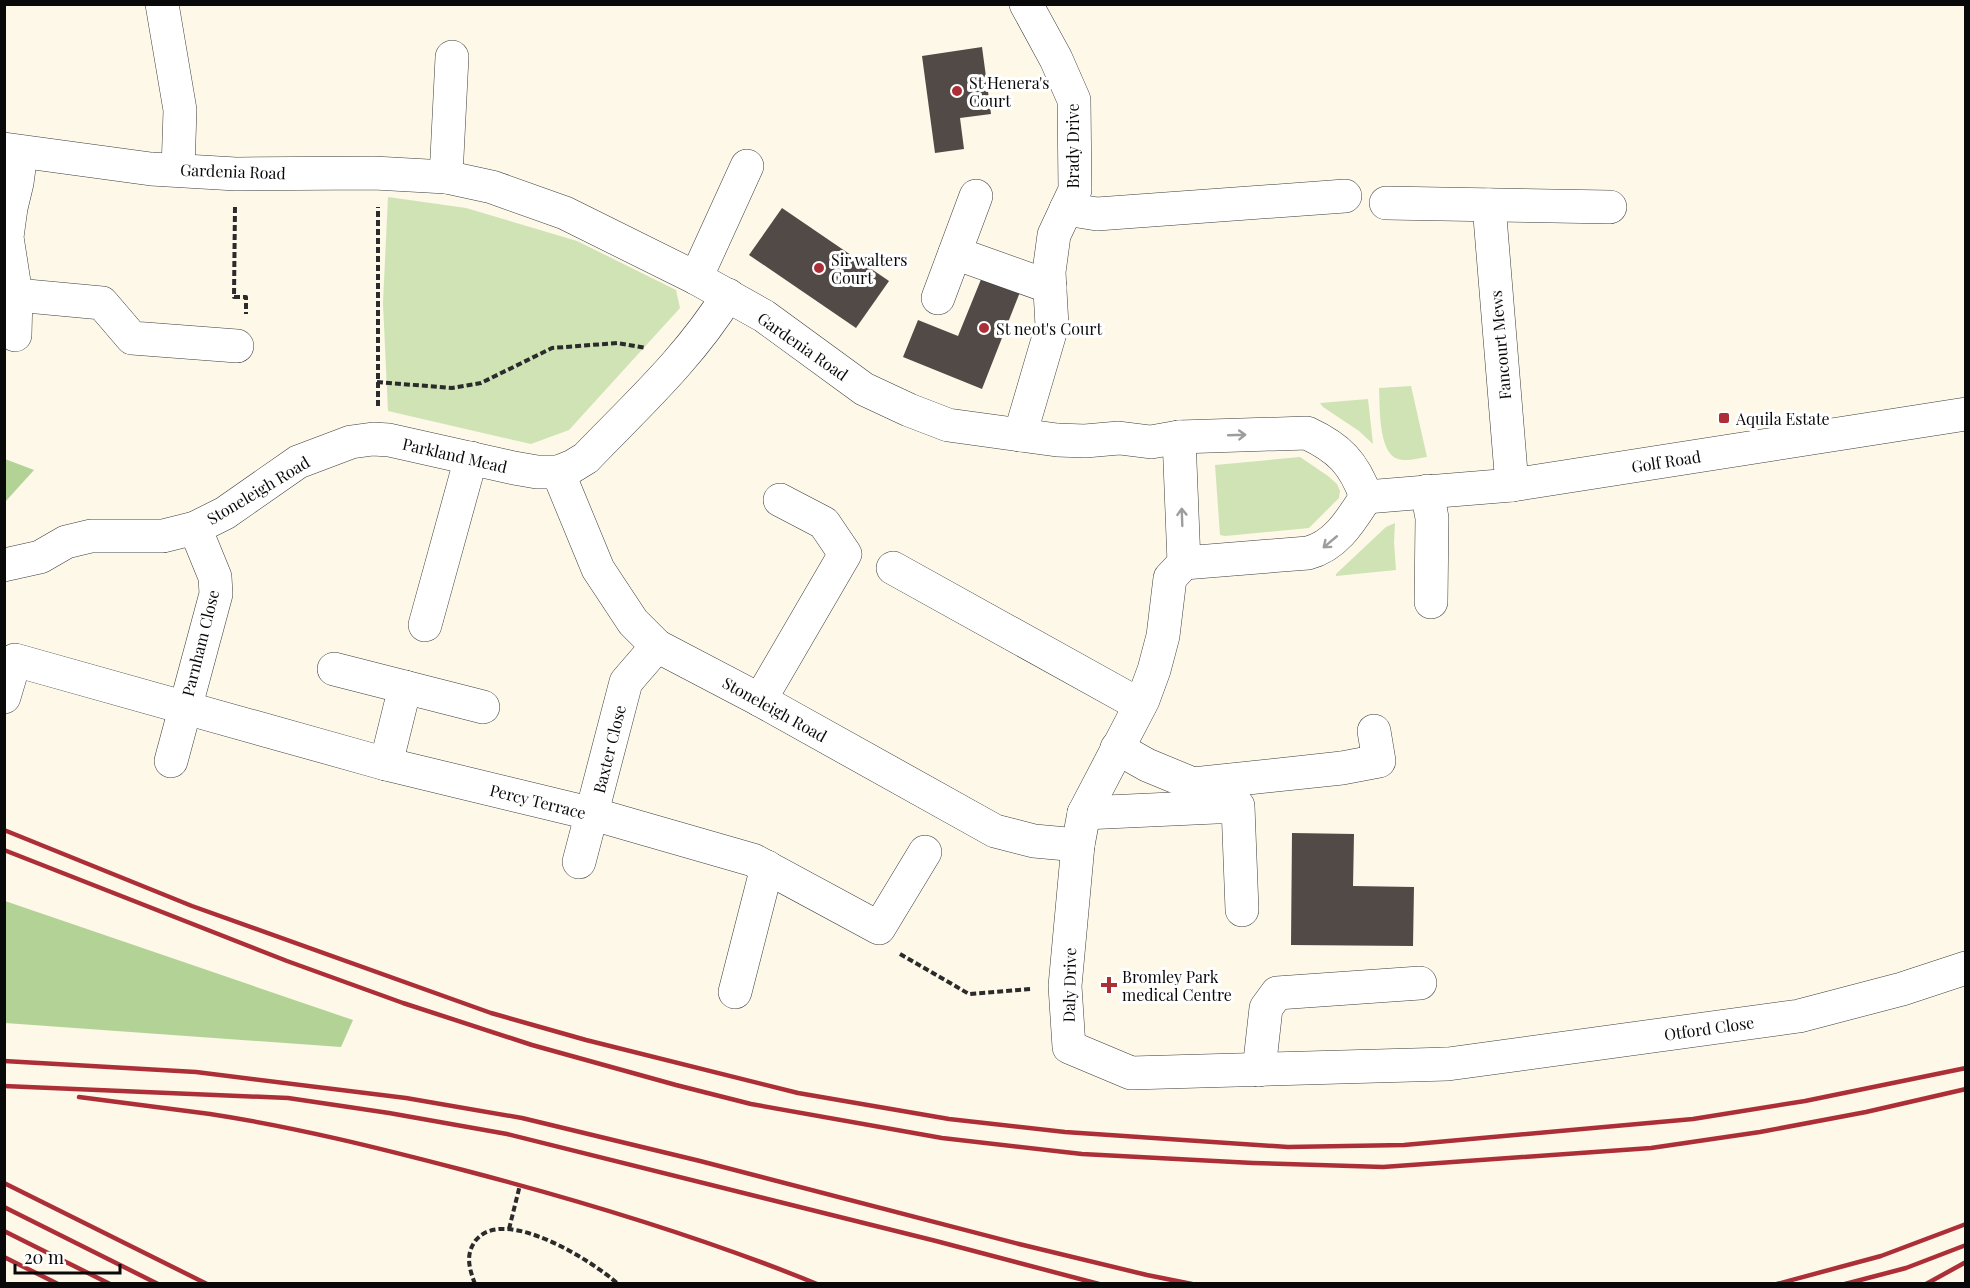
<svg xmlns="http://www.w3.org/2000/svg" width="1970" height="1288" viewBox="0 0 1970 1288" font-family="'Playfair Display',serif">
<rect width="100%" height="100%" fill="#fdf8e8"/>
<g fill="#cfe3b5">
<polygon points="388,197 466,208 577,241 676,290 680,308 569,430 531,444 388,411 383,303"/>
<path d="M 1411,386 L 1427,457 C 1419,458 1407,462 1398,459 C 1378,453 1380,406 1379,388 Z"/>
<polygon points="1368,399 1373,444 1359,431 1323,407 1320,403"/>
<polygon points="1300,457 1328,476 1337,484 1340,491 1339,498 1309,528 1225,536 1220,535 1215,465"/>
<polygon points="1395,523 1394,542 1396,570 1336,576 1336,574 1386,527"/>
</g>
<g fill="#b3d396">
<polygon points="5,459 34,470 5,502 4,459"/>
<polygon points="4,901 5,901 353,1020 341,1047 5,1023"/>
</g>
<g fill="#514a47">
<polygon points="982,47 991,114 960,118 964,149 935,153 922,56"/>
<polygon points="782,208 889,281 856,328 749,255"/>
<polygon points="982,277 1020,292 982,389 903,357 918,320 958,336"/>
<polygon points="1292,833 1354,834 1353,886 1414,887 1413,946 1291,945"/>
</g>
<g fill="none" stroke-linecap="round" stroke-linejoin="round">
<g stroke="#3c3c3c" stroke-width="34">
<g id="minor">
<polyline points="162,4 180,110 178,170"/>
<path d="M 4,149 L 151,169 L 236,174 L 374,173 L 446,177 L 492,187 L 565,213 L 696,278 L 764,316 L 864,389 L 909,410 L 948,425 L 1057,440 L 1085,441 L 1119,438 L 1151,442 L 1179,437 L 1307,433 C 1339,448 1354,463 1366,497"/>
<polyline points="446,177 452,57"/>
<polyline points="1386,203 1610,207"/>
<polyline points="1489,205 1512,485"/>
<polyline points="1066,209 1097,214 1345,196"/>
<polyline points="955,253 1050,287"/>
<polyline points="696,278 747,166"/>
<polyline points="16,295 102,303 132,338 237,346"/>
<polyline points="938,298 976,196"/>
<polyline points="15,335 16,295 7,237 11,208 17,183 21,153"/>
<polyline points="1020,435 1052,326 1049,272 1054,235 1075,190 1074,100 1056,59 1026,4"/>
<path d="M 1179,437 L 1184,563 L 1308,553 C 1336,546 1351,520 1366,497"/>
<polyline points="558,472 598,569 633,622 657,646 760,700 995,831 1034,841 1078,845"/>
<polyline points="1427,491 1432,518 1431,602"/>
<polyline points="1366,497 1512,485 1966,414"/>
<polyline points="1184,563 1170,578 1163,636 1154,670 1143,700 1084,813 1078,845 1065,986 1069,1047 1131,1073 1448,1064 1799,1016 1902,989 1966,968"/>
<path d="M 4,565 L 40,557 L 66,542 L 91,536 L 163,536 L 195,528 L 225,513 L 298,462 L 351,442 L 373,439 L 389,440 L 514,468 L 537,472 L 558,472 L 573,466 L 586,458 C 636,406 690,357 728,295"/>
<polyline points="893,568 1140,705"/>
<polyline points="425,625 471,458"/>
<polyline points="334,669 483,707"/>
<polyline points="4,697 15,660 386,764 593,814 753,860 879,928 925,852"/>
<polyline points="760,700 845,554 824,523 780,500"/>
<polyline points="1117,748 1147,765 1193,784 1342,768 1379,761 1374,731"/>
<polyline points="171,761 216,594 215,577 195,528"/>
<polyline points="386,764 405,687"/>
<polyline points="1084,813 1238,806 1242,910"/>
<polyline points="579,862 626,682 657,646"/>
<polyline points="735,992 767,867"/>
<polyline points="1259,1070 1266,1008 1277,993 1420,983"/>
</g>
</g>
<g stroke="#2b2b2b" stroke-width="4" stroke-dasharray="6 3" stroke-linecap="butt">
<polyline points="235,207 234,297 246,297 246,314"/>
<polyline points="377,382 452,388 481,383 552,348 617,343 646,348"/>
<polyline points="378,406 378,207"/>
<polyline points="900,954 969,994 1031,989"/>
<polyline points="509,1229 520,1185"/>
<path d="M 475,1284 C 469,1268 465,1254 476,1240 C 505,1205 594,1262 618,1284"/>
</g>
<use href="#minor" stroke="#fff" stroke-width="33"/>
<g stroke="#ac2f38" stroke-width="4.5">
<polyline points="4,830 192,906 491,1013 586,1040 798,1093 949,1119 1065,1132 1288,1147 1404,1145 1693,1119 1805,1101 1966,1068"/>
<polyline points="4,850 287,961 403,1003 532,1045 676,1085 751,1104 942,1138 1082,1154 1253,1163 1383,1167 1651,1148 1760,1132 1866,1112 1966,1089"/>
<polyline points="4,1061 196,1072 406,1098 522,1118 700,1161 1019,1244 1147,1275 1192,1284"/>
<polyline points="4,1086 288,1098 389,1113 507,1134 936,1241 1099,1284"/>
<path d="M 79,1097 C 123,1103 166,1108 210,1114 C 295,1127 379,1148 463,1170 C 582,1201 702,1237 817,1284"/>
<polyline points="4,1183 207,1284"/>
<polyline points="4,1207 158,1284"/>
<polyline points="4,1231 110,1284"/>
<polyline points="4,1257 58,1284"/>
<polyline points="1777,1284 1881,1256 1966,1224"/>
<polyline points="1845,1284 1906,1268 1966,1245"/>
<polyline points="1926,1284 1966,1262"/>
</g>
</g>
<defs><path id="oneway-shaft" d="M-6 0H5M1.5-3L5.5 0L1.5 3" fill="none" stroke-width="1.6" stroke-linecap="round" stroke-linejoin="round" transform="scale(1.5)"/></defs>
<g stroke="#9d9d9d">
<use href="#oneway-shaft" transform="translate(1237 435) rotate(-2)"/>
<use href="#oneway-shaft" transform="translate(1182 517) rotate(-92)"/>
<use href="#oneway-shaft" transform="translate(1330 542) rotate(140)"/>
</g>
<g fill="#ac2f38" stroke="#fff" stroke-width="2">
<circle cx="957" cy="91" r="6"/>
<circle cx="819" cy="268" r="6"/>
<circle cx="984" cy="328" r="6"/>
<rect x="1718" y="412" width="12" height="12" rx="3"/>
<path d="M1106 976h6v6h6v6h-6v6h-6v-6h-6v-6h6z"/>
</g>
<g text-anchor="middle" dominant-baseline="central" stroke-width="6" stroke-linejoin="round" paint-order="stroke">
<g font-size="16" fill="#090909" stroke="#fff" text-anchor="start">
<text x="969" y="82">St Henera's<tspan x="969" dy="18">Court</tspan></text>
<text x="831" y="259">Sir walters<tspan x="831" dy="18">Court</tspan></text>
<text x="996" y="328">St neot's Court</text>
<text x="1736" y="418">Aquila Estate</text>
<text x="1122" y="976">Bromley Park<tspan x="1122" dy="18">medical Centre</tspan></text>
</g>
<g font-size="16" fill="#090909" stroke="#fff">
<text transform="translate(1072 146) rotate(-90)">Brady Drive</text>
<text transform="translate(233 171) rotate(2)">Gardenia Road</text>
<text transform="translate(1500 345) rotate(-95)">Fancourt Mews</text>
<text transform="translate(803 346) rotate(35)">Gardenia Road</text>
<text transform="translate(455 455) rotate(13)">Parkland Mead</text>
<text transform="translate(1666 461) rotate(-9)">Golf Road</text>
<text transform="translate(258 490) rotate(-31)">Stoneleigh Road</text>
<text transform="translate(200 643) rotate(-76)">Parnham Close</text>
<text transform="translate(775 709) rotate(29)">Stoneleigh Road</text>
<text transform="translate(609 749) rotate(-76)">Baxter Close</text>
<text transform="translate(538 801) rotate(14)">Percy Terrace</text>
<text transform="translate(1069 985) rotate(-89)">Daly Drive</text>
<text transform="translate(1709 1028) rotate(-8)">Otford Close</text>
</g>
</g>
<rect width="1970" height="1288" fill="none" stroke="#090909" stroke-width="12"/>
<path d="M15 1264v9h105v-9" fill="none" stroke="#090909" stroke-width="3"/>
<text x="24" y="1264" font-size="18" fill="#090909" stroke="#ffffff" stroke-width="4.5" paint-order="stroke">20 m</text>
</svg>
